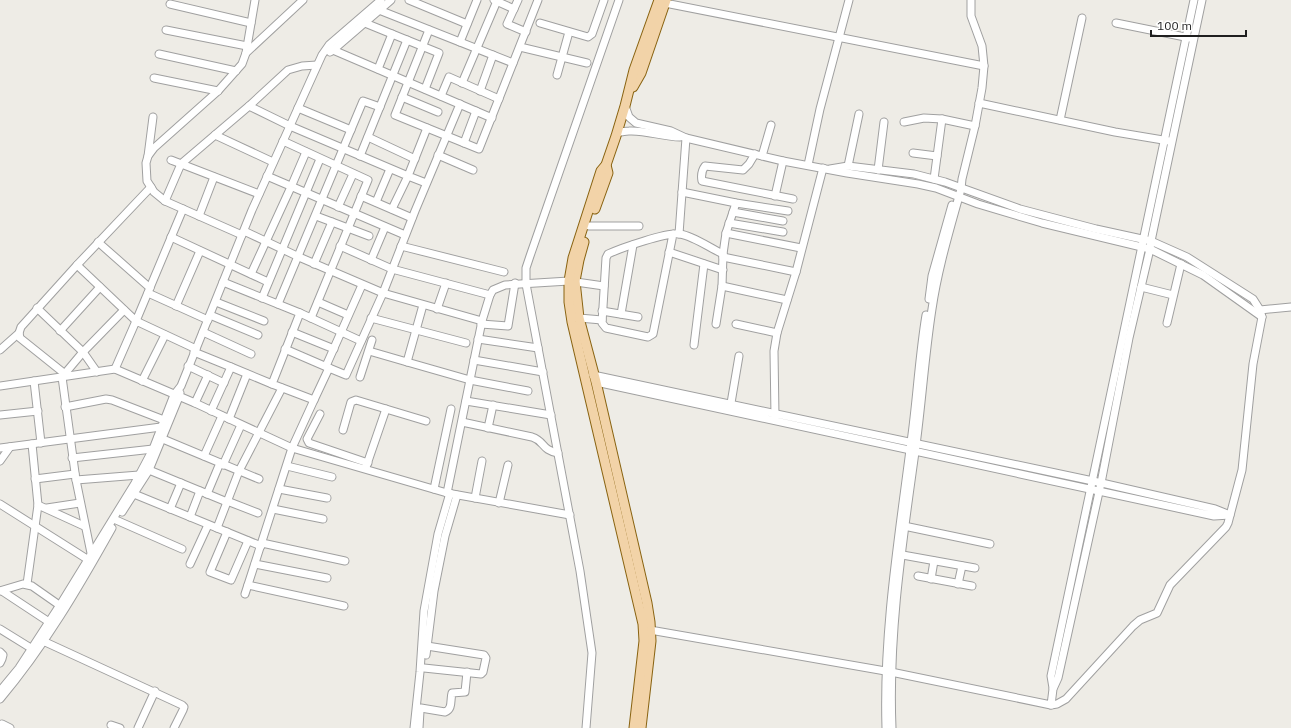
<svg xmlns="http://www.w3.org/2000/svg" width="1291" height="728" viewBox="0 0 1291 728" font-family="'IBM Plex Sans',sans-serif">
<rect width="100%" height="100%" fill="#eeece6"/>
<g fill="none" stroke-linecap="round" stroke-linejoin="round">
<g stroke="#a0a0a0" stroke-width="9">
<g id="minor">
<polyline points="409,0 467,24"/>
<polyline points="494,0 514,9"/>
<polyline points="518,0 507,24 526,32"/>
<polyline points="665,3 984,66"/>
<polyline points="170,4 251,23"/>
<polyline points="379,10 513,63"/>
<polyline points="365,23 392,34"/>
<polyline points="540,23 588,37 592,34 604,0"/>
<polyline points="1116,23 1190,38"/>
<polyline points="166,30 247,46"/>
<polyline points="429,30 395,115 479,149 538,0"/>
<polyline points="460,42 477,0"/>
<polyline points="520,47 587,63"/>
<polyline points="333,50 492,118"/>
<polyline points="330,52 333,50 391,0"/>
<polyline points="246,53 303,0"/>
<polyline points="159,54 236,71"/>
<polyline points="378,69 392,34 439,53 425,89"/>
<polyline points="557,75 569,32"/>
<polyline points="154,78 218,91"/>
<polyline points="462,83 497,1"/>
<polyline points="480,91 493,55"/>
<polyline points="441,96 449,77 499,99"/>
<polyline points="402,97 438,112"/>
<polyline points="979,103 1115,132 1169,141"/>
<polyline points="249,106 290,126 408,176 392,209"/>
<polyline points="625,106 629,117 636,123 671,131 686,138 783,161 847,173 918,184 936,188 978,204 1042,223 1150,249 1203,275 1262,317"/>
<polyline points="298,108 351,130"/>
<polyline points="1060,120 1082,18"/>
<polyline points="904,122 924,118 942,119 975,126"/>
<path d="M 617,133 C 621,132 625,131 629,131 C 646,130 663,137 680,137"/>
<polyline points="215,135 273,162"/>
<polyline points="368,137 415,159"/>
<polyline points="283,141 368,180 311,318"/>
<polyline points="464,143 476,111"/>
<polyline points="913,153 937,156"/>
<path d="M 755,154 L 749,164 L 743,170 L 705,166 C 702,170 701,176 702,181 L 793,199"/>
<polyline points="438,155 473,170"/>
<polyline points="148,156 153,117"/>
<polyline points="360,156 407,40"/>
<polyline points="762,156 771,125"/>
<polyline points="171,160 259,194"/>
<polyline points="808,165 820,109 849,0"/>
<polyline points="848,166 859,114"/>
<polyline points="830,169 848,166 914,174 945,182 1020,209 1096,229 1151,241 1187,257 1253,299 1260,310 1262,317 1253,364 1242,470 1228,523 1226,527 1170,585 1157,613 1140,620 1133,626 1066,699 1057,704 1051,705"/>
<polyline points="878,170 884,122"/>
<polyline points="267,176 405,235"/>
<polyline points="934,179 942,119"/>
<polyline points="426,183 408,176 427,128"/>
<polyline points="682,192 736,203 788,211"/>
<polyline points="361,196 412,218"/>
<polyline points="775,196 783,161"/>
<polyline points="165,201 181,164 249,106 288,70 302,66 317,65"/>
<polyline points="376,202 390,169"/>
<polyline points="338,207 353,174"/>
<polyline points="733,212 783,221"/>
<polyline points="199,216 214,177"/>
<polyline points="332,222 369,236"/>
<polyline points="729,223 783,232"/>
<polyline points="589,226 639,226"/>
<polyline points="244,231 299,257 383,293 482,321 447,493"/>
<polyline points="726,233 801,248"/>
<path d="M 673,234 L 653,334 L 648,337 L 606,328 L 602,323 L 606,258 L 608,254 C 621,248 667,232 680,234 C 693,236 710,248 723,254"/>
<polyline points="679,234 686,138"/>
<polyline points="242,235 165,201 154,192 147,181 146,163 148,156 154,148 218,91 242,64 246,53 255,0"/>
<polyline points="171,237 268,282"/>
<polyline points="98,242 150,288"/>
<polyline points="340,246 392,269 490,295"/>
<polyline points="401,246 504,272"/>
<polyline points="669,252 723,270"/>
<polyline points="723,257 796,272"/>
<polyline points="371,260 385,227"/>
<polyline points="314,264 332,222 316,216"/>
<polyline points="77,265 136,321 183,209"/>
<polyline points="251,274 291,187 306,152"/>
<polyline points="223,282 300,313 272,384 314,400 292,448 245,594"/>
<polyline points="722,286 787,300"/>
<polyline points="1141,287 1173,295"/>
<polyline points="148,293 208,320"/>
<polyline points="262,298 320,159"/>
<polyline points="929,299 932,276 952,205"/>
<polyline points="216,302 264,321"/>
<polyline points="318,302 348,315"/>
<polyline points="278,304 363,101 380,107"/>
<polyline points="176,306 200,251"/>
<polyline points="37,308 83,352 97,372"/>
<polyline points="437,309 446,283"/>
<polyline points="1260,310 1291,307"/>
<polyline points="602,311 638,317"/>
<polyline points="300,313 361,341"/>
<polyline points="621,314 633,245"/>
<polyline points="210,315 258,335"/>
<polyline points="371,318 466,343"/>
<polyline points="579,318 602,320"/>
<polyline points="482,321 490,295 493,290 505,285 569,281 604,286"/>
<polyline points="1167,323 1181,264"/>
<polyline points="481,324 508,326 515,283"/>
<polyline points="716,324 722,286 723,254 726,233 736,203"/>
<polyline points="736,324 777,333"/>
<polyline points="60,331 100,287"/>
<polyline points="203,332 251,354"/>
<polyline points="292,332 334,349"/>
<polyline points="478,339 538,348"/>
<polyline points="694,345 704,264"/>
<polyline points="285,349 329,368"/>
<polyline points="0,350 19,333"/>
<polyline points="369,351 407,362 423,305"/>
<polyline points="194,352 231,367 211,411"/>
<polyline points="474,360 543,372"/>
<polyline points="407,362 470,380 528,391"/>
<polyline points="188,366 224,383"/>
<polyline points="326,366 362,285"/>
<polyline points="231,367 272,384"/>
<polyline points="115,369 136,321 196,349"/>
<polyline points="65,374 20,338 19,333 21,327 77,265 151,187"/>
<polyline points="593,375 1093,481 1215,509 1230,515 1214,516 596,382"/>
<polyline points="360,377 372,340"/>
<polyline points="34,381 41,443"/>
<polyline points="142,381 165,335"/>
<polyline points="0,386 115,369 195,403 292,448 447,493 570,515"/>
<polyline points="314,400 329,368 346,375 383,293 415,211 460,104"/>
<polyline points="466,401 551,415"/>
<polyline points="195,403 208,375"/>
<polyline points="731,403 739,356"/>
<polyline points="65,407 106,399 112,400 164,420"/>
<polyline points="320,414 307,439 309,443 368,463"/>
<polyline points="0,415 38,411"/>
<polyline points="775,417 774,351 777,333 796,272 823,168"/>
<polyline points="229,419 247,374"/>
<path d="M 462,422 L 532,437 C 545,441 541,450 558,453"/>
<polyline points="488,428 493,405"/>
<polyline points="343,430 351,402 356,400 426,421"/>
<polyline points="158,437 259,479"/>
<polyline points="0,448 161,427"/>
<polyline points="204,456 222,416"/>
<polyline points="72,458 153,449"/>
<polyline points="0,461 10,447"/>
<polyline points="223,465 241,425"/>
<polyline points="287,466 332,477"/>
<polyline points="366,467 386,409"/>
<polyline points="149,470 227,502"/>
<polyline points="35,479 75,474"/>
<polyline points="76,480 139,475"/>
<polyline points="279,489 327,498"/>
<polyline points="434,489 451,409"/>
<polyline points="134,494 261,546"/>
<polyline points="207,494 220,463"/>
<polyline points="475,498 482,461"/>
<polyline points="227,501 258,513"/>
<polyline points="499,503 508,465"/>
<polyline points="0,504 87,559"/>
<polyline points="38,505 84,526"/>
<polyline points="47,508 80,503"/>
<polyline points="170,509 181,483"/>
<polyline points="273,509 323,519"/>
<polyline points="122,512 149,470 179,397 180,393"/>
<polyline points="190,517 200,491"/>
<polyline points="116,520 182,549"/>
<polyline points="904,526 990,544"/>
<polyline points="217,528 239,471 282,388"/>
<polyline points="227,532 210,572 231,580 248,541"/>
<polyline points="262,543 345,561"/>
<polyline points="91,553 76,480 62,377 83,352 124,310"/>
<polyline points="897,554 975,568"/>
<polyline points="190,564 208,525"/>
<polyline points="255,564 327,578"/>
<polyline points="918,576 972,586"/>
<polyline points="931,579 934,561"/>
<polyline points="27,584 38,505 32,444"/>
<polyline points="958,584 962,566"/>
<polyline points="248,585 344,606"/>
<polyline points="0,591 23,584 32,586 62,607"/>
<polyline points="2,591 49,622"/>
<polyline points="0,629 34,650"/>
<polyline points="650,630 891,672 1051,705 1053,689 1058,678 1101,483 1129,338 1150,249 1151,241 1202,0"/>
<polyline points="43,641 182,705 184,707 183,710 174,728"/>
<polyline points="0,652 3,655 2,659 0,663"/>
<polyline points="426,655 434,591 445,536 457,495"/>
<polyline points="424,668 481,674 483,672 486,658 484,655 427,646"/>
<polyline points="1053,688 1051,676 1194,0"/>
<polyline points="0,691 19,668 60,605 135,483 153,449 174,395 181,386 252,210 322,55 329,45 381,0"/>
<path d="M 0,699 C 44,647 79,587 112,528"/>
<path d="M 421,708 L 445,712 C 453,709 450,700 452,693 L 465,692 L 467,672"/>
<polyline points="111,725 120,728"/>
<polyline points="0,728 2,724 10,728"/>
<polyline points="138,728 155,691"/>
<polyline points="414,728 420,672 424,611 438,534 450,493"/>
<polyline points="419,728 420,711"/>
<polyline points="586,728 592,653 580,571 526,284 526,268 530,256 619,0"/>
<path d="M 886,728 C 883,631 899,537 911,442 C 917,400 919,357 926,315"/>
<path d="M 892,728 C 888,633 903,539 916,445 C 922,400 925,354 932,309 C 938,268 950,229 961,189 L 962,179 L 975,126 L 982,88 L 984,66 L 982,46 L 971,16 L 971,0"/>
</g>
</g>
<g stroke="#896311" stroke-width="11">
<g id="major">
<polyline points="633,87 641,73 666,0"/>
<polyline points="595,209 608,173 606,165"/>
<polyline points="584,242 579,260 575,281 579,318 596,382 647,603 650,622 651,641 641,728"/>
<polyline points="634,728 644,641 643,624 572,322 569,302 569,281 573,258 601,171 606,165 616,136 625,106 634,70 659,0"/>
</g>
</g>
<use href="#minor" stroke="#fff" stroke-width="7"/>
<use href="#major" stroke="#f2d3a8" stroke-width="9"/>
</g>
<path d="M1151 30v6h95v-6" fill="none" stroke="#1f1f1f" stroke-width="2"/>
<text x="1157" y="30" font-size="12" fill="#1f1f1f" stroke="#ffffff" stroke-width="3" paint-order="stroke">100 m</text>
</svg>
